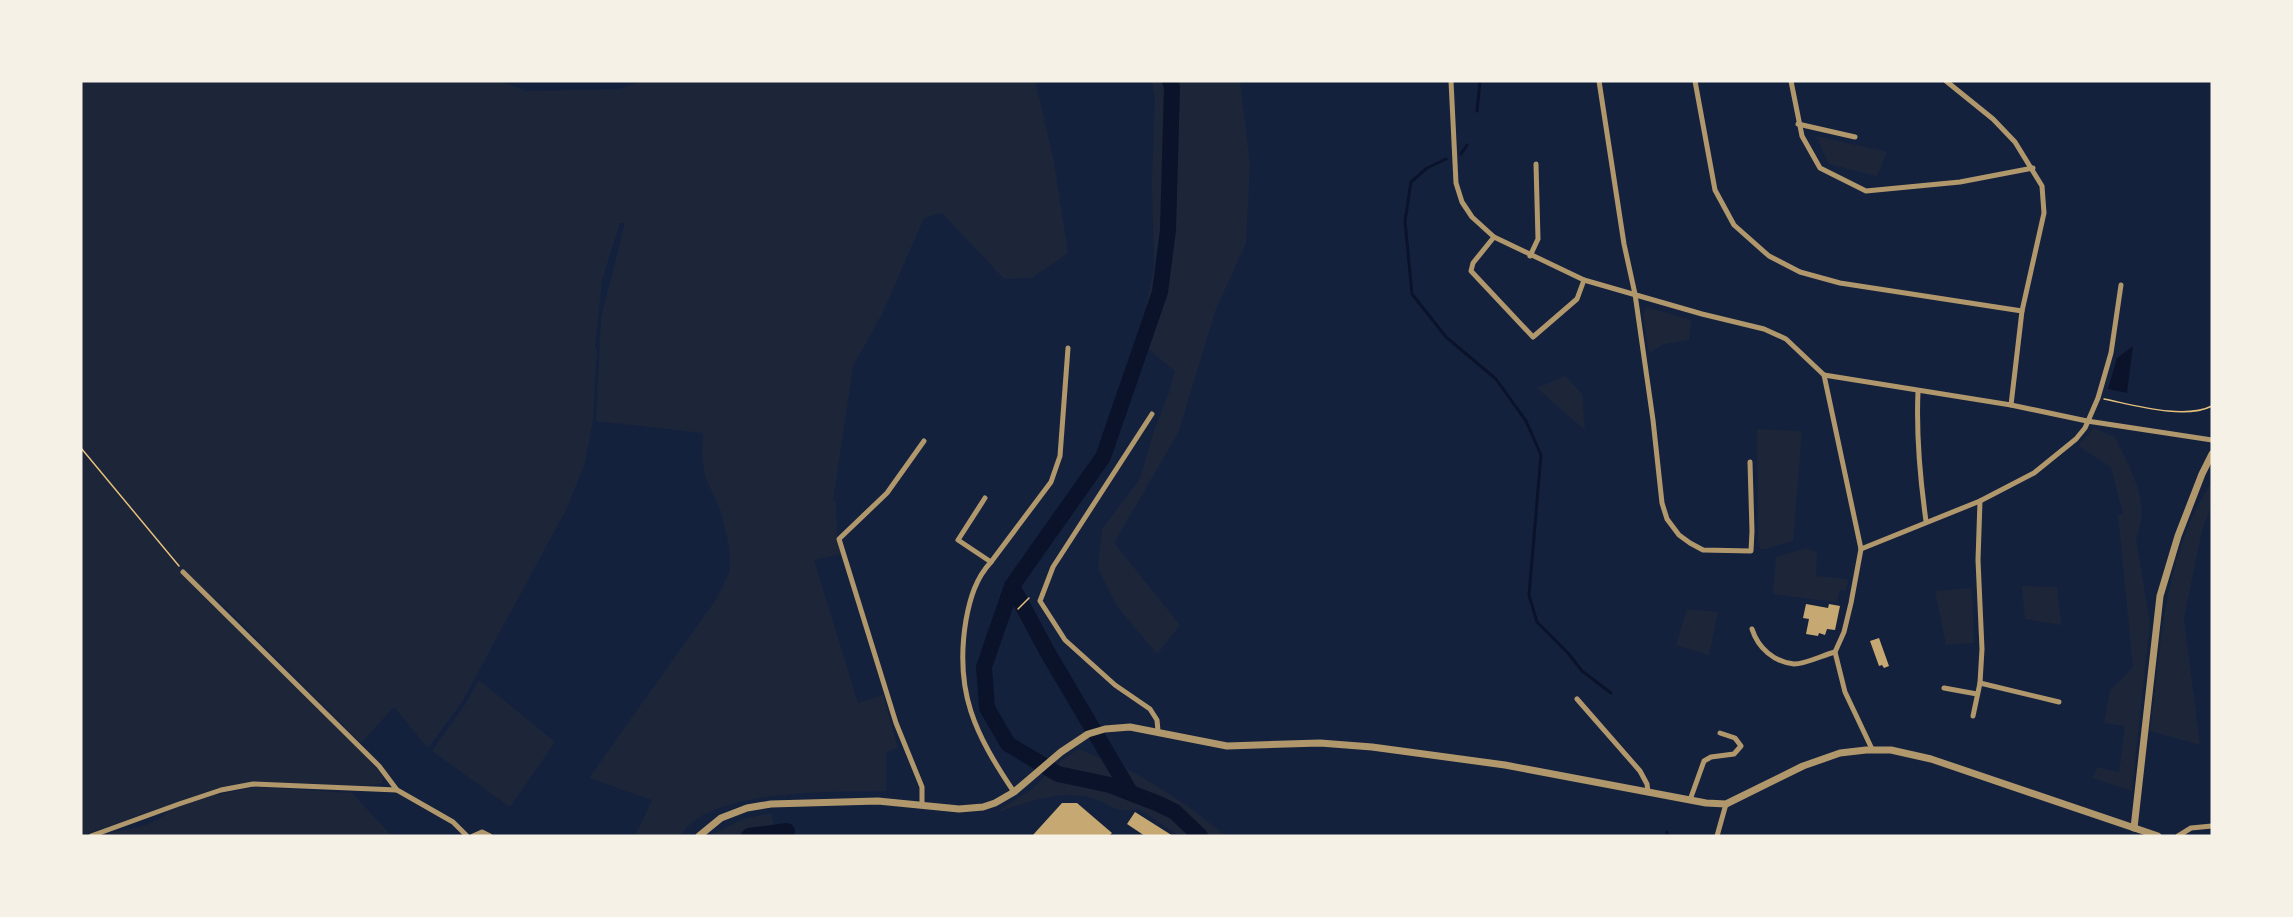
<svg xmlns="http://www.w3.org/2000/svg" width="2293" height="917" viewBox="0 0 2293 917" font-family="Jost,sans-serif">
<rect width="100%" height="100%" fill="#14213d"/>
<g fill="#1d2539">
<path d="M 81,81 L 501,81 L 526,91 L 620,89 L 640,81 L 1035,81 L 1053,157 L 1068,253 L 1032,278 L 1004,279 L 942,213 L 924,218 L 882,314 L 853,366 L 833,500 L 836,502 L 837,539 L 841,554 L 814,560 L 858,703 L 883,695 L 898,748 L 886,752 L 886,791 C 835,792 709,788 680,836 L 635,836 L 652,800 L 589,778 L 717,598 L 730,571 L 729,545 L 721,512 L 705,476 L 702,453 L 703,433 L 596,421 L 601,318 L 625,223 L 620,223 L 602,280 L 595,346 L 597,350 L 593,420 L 585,463 L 567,508 L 462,702 L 428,748 L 394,707 L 361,743 L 218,600 L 214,604 L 365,755 L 383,777 L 382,783 L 366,786 L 246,783 L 208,791 L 81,836 L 81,822 L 83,821 L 81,819 Z"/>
<polygon points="1152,81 1240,81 1250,165 1246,243 1216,309 1178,433 1114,543 1180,625 1157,654 1117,606 1098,568 1102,529 1140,479 1154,430 1169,393 1175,371 1139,341 1154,267 1152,183 1155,98"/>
<polygon points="1816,136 1887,152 1877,176 1829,164"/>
<polygon points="1646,307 1691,320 1689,340 1664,344 1649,353 1643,315"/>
<polygon points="1565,376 1582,394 1585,430 1537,388"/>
<path d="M 2094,428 L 2115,437 C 2130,469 2152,503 2136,538 L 2150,623 L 2132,791 L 2092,778 L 2098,767 L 2119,772 L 2125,726 L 2104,723 L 2110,691 L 2133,667 L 2118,515 L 2123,514 L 2111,467 L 2078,446 Z"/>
<polygon points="1757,429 1802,431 1793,541 1761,550 1758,543"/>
<path d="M 2212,482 L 2212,505 L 2202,530 L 2184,619 L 2200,745 L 2150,731 C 2161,647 2163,555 2212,482 Z"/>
<polygon points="1806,548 1817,552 1816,576 1848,579 1846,591 1840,590 1837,602 1773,594 1776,557"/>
<polygon points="2022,586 2057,587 2061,625 2025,619"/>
<polygon points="1972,588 1974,643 1946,645 1935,591"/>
<polygon points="1687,609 1718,612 1709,655 1676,645"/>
<polygon points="479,680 555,742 510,807 432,751 466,703"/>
<path d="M 1079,749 L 1139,775 L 1189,807 L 1226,836 L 1179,836 L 1139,809 C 1111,814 1114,804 1091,798 C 1058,789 1027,803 995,813 L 1032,789 L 1062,760 Z"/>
<path d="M 257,787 L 352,793 L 392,836 L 99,836 C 119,829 138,830 157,820 C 162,817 166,812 172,809 C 198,796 229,792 257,787 Z"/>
<polygon points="771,813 776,834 763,836 709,836 743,819"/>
</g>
<polygon fill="#0b132b" points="2133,346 2127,393 2108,389 2117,358"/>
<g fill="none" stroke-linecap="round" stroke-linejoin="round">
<g stroke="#0b132b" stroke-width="3">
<polyline points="1477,111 1480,81"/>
<polyline points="1461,154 1467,145"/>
<polyline points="1446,159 1427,168 1411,182 1405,221 1412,294 1446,337 1496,379 1526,421 1541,455 1529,595 1537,622 1568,653 1582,671 1611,693"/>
<polyline points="1667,836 1667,832"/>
</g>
<g stroke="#0b132b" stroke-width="16">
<polyline points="1170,81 1172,87 1168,230 1160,292 1103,457 1012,586 984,667 987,708 1008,744 1058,774 1110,785 1159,804 1175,812 1200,836"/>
<polyline points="1012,586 1048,653 1130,792"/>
<polyline points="749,836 787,831"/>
</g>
</g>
<g fill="#c6a872">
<polygon points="1806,604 1828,608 1829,604 1840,606 1835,630 1827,629 1825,635 1819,633 1818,636 1806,634 1809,619 1803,618"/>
<polygon points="1879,638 1889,666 1884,668 1882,665 1879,666 1870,641"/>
<polygon points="1062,803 1077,803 1112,833 1109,836 1032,836"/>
<polygon points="1135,812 1173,836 1145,836 1127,824"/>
</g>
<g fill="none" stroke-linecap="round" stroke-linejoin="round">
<g stroke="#e5c07b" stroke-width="1.5">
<path d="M 2104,399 C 2134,405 2184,420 2212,406"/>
<polyline points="81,448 179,566"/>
<polyline points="1018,609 1029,598"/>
</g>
<g stroke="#b1986c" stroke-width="5">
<polyline points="1451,81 1456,183 1462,202 1472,217 1494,237 1584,280 1702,314 1764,329 1786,339 1824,375 1861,549 1851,603 1844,632 1835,652 1845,692 1872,749"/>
<polyline points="1599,81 1624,244 1635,294 1653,420 1662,503 1667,519 1679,535 1690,543 1703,550 1751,551 1752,531 1750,462"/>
<polyline points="1695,81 1715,190 1734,225 1769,256 1800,272 1840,283 2022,311"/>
<polyline points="1791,81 1802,136 1820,168 1866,191 1960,182 2033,168"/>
<polyline points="1946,81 1993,119 2015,142 2042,186 2044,213 2022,311 2011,405"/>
<polyline points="1798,124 1855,137"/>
<polyline points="1494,237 1473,263 1471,271 1533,337 1577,299 1584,280"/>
<polyline points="1530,256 1538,239 1536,164"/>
<polyline points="1824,375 2011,405 2087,421 2212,440"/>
<path d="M 1918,392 C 1916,436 1920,478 1926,521"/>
<polyline points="1152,414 1053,567 1040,601 1065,640 1115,685 1150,709 1157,720 1158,731"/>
<path d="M 985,498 L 958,540 L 991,562 C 976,578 970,598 966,620 C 954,692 975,734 1014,792"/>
<polyline points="1861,549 1980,501 2034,473 2076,439 2085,428 2098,398 2111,353 2121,285"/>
<polyline points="991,562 1051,482 1060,456 1068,348"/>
<polyline points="183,572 379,766 397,790 453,822 467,836"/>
<path d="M 1752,629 C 1758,648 1774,662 1794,664 C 1806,664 1823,655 1835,652"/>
<polyline points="1980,683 2059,702"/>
<polyline points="1944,688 1977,694"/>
<polyline points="1577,699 1640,771 1647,784 1648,792"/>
<polyline points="1973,716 1980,683 1982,649 1978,560 1980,501"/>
<polyline points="1690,800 1704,761 1711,757 1734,754 1741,746 1735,738 1720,733"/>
<polyline points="922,804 922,787 896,723 839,539 887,493 924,441"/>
<polyline points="91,836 179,804 221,790 253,784 397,790"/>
<polyline points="473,836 482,832 490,836"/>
<polyline points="1717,836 1726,804"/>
<polyline points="2178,836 2191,828 2212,826"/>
</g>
<g stroke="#b1986c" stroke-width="7">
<polyline points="2134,828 2160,596 2178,536 2202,474 2212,454"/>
<polyline points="699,836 721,818 747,808 771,804 878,801 959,809 983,807 995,803 1014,792 1061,752 1088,734 1105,729 1130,727 1227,746 1320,743 1372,747 1505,765 1706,803 1726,804 1803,766 1840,753 1866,750 1891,750 1931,759 2158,836"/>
</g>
</g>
<rect width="2293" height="917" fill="none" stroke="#f6f1e7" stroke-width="165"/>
</svg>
